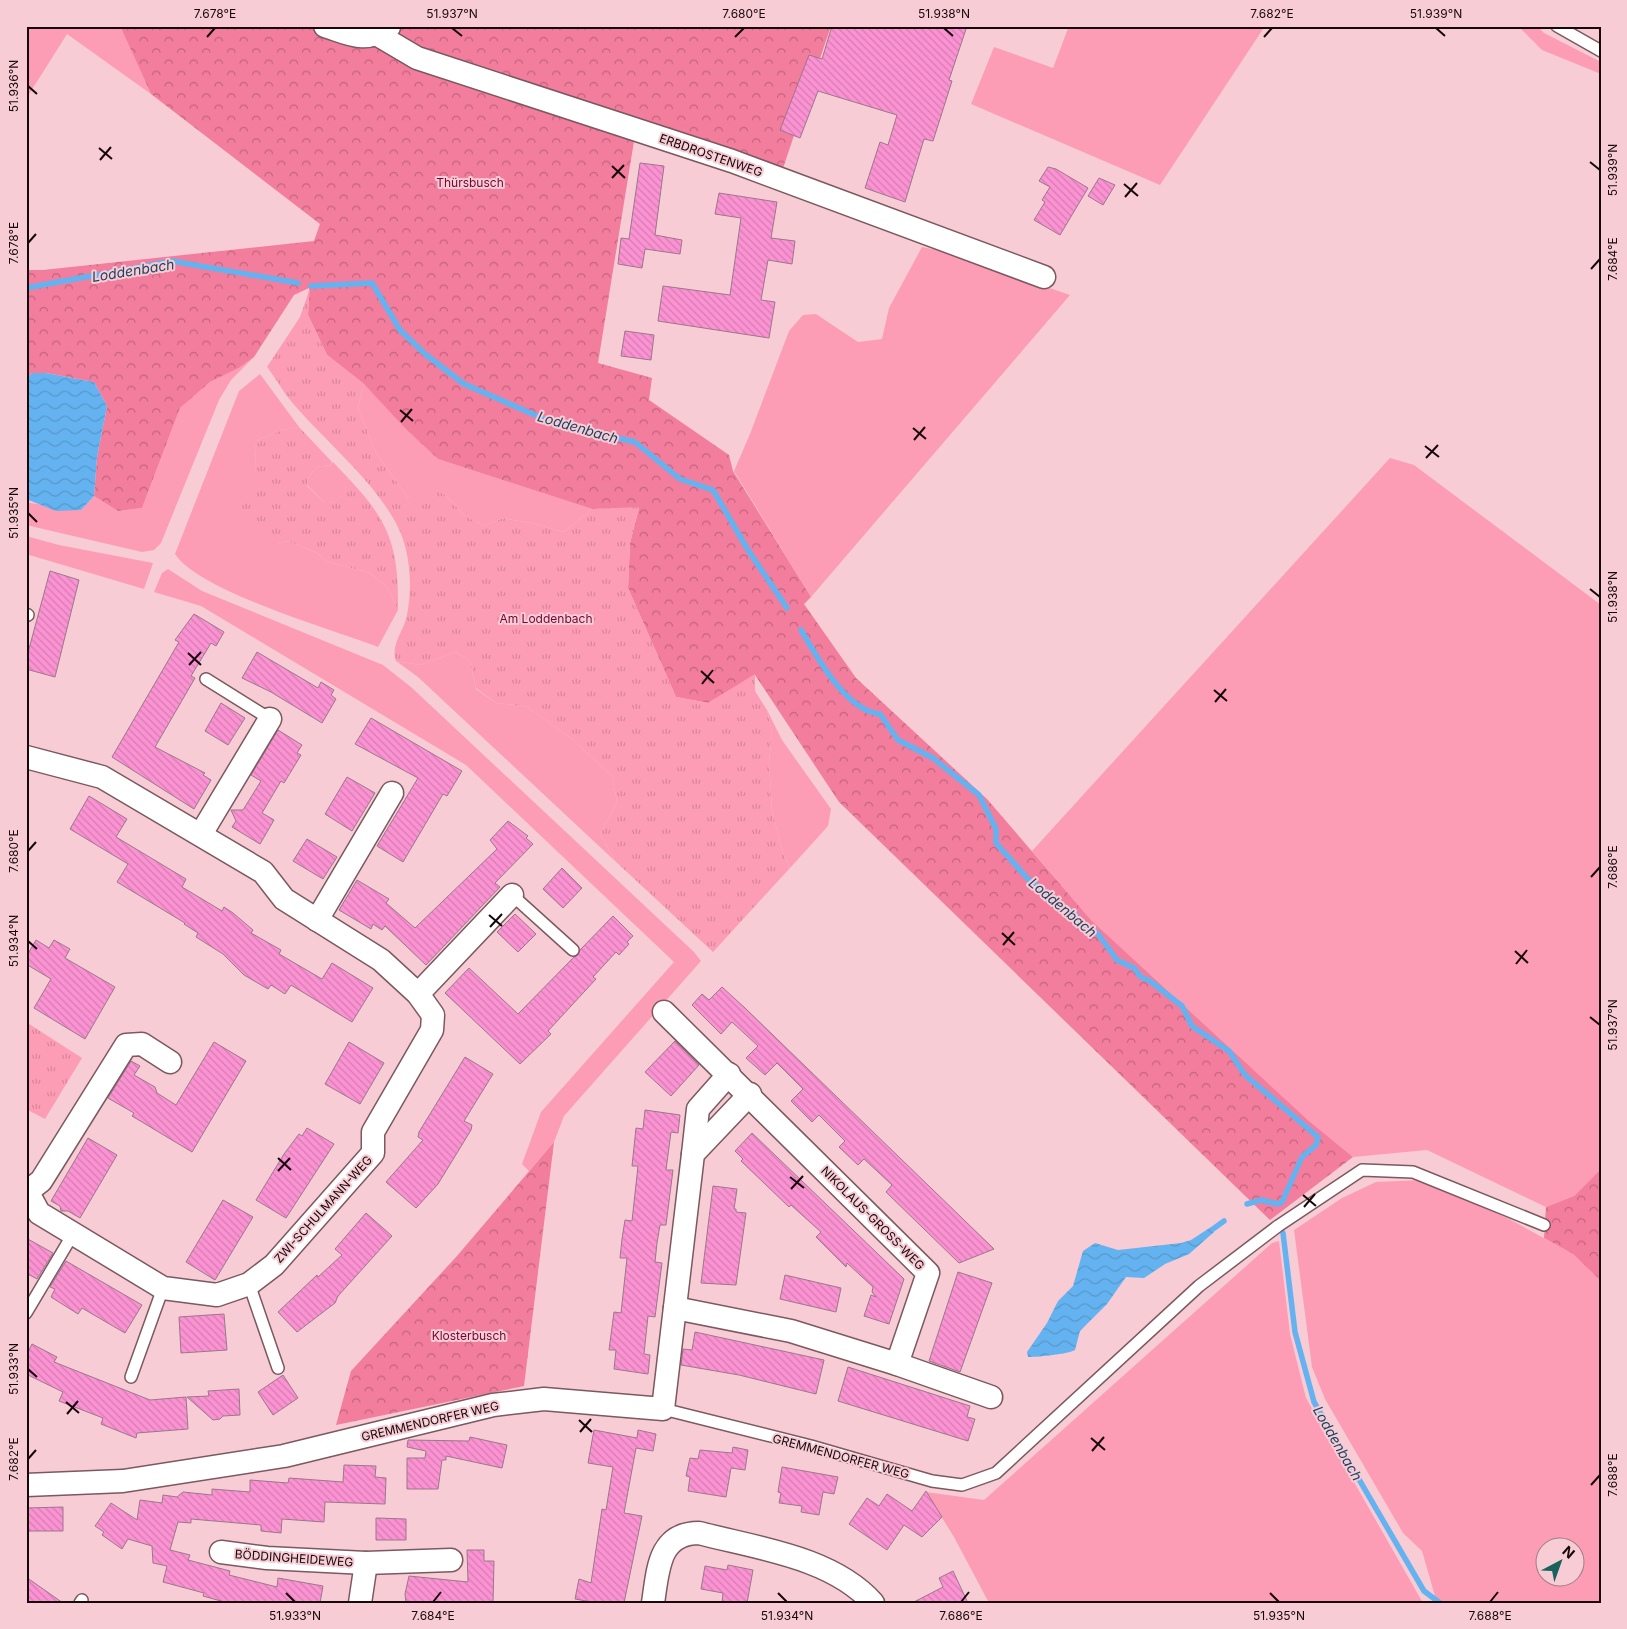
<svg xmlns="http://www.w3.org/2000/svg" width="1627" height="1629" viewBox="0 0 1627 1629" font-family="Inter,sans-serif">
<defs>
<pattern id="forest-crowns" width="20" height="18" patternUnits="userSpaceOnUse" patternTransform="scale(1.25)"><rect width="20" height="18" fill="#f27d9d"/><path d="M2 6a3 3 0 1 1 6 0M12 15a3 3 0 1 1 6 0" fill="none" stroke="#c3647e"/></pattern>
<pattern id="park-tufts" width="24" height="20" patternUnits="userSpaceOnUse" patternTransform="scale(1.25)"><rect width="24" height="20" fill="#fd9db5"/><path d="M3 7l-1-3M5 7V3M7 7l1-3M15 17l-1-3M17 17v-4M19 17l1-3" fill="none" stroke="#d8869a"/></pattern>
<pattern id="water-waves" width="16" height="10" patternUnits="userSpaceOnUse" patternTransform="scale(1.25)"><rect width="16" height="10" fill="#64b3f0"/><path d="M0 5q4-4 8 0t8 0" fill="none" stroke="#5698cc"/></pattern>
<pattern id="building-back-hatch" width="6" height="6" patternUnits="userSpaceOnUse" patternTransform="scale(1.25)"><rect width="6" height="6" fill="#fb92d2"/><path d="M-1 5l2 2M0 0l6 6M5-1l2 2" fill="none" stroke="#d67cb3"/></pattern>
</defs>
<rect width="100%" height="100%" fill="#f7ccd5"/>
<g fill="#fd9db5" fill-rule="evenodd">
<polygon points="26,26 120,26 151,94 67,34 26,99"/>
<polygon points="1069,26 1265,26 1160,185 971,104 994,47 1053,68"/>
<polygon points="1518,26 1537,26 1544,33 1601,62 1601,74 1542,50"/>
<polygon points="922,247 942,251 1070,295 811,597 734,471 750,434 789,331 803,315 816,314 858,342 882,339 889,308"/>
<polygon points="254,357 231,380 219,400 161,543 154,550 142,552 26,525 26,499 30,503 81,510 94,496 118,511 142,508 180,408 210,382 239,368"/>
<path d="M 260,374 L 299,427 L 283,430 L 259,439 L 255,449 L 256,467 L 251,484 L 278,544 L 288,541 L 315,552 L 329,562 L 370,573 L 387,587 L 398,610 L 378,647 C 333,630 199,591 175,554 L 239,391 Z"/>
<polygon points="364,384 438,459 592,509 564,532 536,524 503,518 484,526 465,516 445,495 408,498 376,453 358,407"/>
<polygon points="1390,458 1414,465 1601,605 1601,1169 1574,1196 1546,1207 1427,1150 1353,1157 1308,1120 1091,920 1032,851"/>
<path d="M 333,462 L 349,479 L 346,480 C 347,494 339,504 325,503 L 307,485 L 308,478 L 317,467 L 331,465 Z"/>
<polygon points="26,536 59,545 153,563 144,589 26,554"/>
<polygon points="168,569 202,591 383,665 411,687 694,952 701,961 564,1116 554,1142 529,1171 522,1164 541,1112 674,962 466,765 201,606 154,592 162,573"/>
<polygon points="456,652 470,661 476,689 496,703 526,706 572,739 612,776 617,802 600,834 615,861 418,677 396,661 420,665"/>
<polygon points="767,710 782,740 831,809 828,826 790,868 783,853 772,810 769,762 772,732"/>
<path d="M 1422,1180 L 1509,1219 L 1573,1254 L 1601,1281 L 1601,1603 L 1437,1603 L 1422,1551 L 1403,1533 L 1325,1399 L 1312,1367 L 1294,1230 L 1342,1198 L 1376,1182 ZM 1544,1546 L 1574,1546 L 1574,1576 L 1544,1576 Z"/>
<polygon points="1279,1241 1290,1334 1306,1398 1423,1603 989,1603 954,1537 926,1492 984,1500 1272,1243"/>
</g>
<g fill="url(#forest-crowns)">
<polygon points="120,26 831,26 781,174 635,135 598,363 652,378 649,400 729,455 733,471 811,597 804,604 856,678 987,799 1091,920 1308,1120 1353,1157 1270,1220 839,802 755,675 708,703 676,697 628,588 630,543 639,508 592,509 438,459 404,427 364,384 327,355 308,315 309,288 294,295 254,357 239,368 210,382 180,408 142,508 118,511 94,496 97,457 107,406 94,382 46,373 32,373 26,379 26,270 43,270 314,241 320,224 151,94"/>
<polygon points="554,1142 524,1386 336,1425 351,1371 457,1256"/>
<polygon points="1601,1169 1601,1281 1573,1254 1544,1238 1546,1207 1574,1196"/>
</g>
<g fill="url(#park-tufts)">
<path d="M 310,288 L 308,315 L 327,355 L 364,384 L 358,407 L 376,453 L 408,498 L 433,489 L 445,495 L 465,516 L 484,526 L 503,518 L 536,524 L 564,532 L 592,509 L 639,507 L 630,543 L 628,588 L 676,697 L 708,703 L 755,674 L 755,691 L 767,710 L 772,732 L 769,762 L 772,810 L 783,853 L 790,868 L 713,952 L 615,861 L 600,834 L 617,802 L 612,776 L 572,739 L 526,706 L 496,703 L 476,688 L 470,661 L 456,652 L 420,665 L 396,661 C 390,645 404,631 407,615 C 411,594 411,571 406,550 C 394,494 322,441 286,395 C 280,386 274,376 267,367 L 300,317 Z"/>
<path d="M 299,427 L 332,462 L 331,465 L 317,467 L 308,478 L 307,486 L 325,503 C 338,504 347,494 346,480 L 349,479 C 391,523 399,550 398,610 L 387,587 L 370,573 L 329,562 L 315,552 L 288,541 L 278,544 L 266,541 L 251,528 L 243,516 L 242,503 L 256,467 L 255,449 L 259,439 L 283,430 Z"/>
<polygon points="26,1022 82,1058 45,1119 26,1109"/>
</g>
<g fill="url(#water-waves)">
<polygon points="32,373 46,373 94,382 107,406 97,457 94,496 81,510 56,511 26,499 26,379"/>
<path d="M 1211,1227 L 1214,1232 L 1189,1254 L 1165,1264 L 1144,1278 L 1126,1277 L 1107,1304 L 1080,1331 L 1075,1350 C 1068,1354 1038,1357 1028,1357 L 1027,1352 L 1047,1323 L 1058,1301 L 1073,1286 L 1083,1251 L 1095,1243 L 1118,1250 L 1181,1243 L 1191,1240 Z"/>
</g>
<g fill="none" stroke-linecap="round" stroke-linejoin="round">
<g stroke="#64b3f0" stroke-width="5.5">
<polyline points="311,286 372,283 400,330 425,354 464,384 551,422 635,442 680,479 713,490 748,550 787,608"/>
<polyline points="26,288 172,261 298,283"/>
<path d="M 801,630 C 817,657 846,711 880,714 L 898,740 L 933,758 L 979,795 L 996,829 L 996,843 L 1028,879 L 1049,894 L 1057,904 L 1073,912 L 1082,923 L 1098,934 L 1117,960 L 1134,968 L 1141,977 L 1150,981 L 1182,1006 L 1192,1026 L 1229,1051 L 1245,1075 L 1318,1137 L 1316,1145 L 1302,1157 L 1282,1202 L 1278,1204 L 1261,1200 L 1247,1204"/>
<polyline points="1213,1229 1224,1221"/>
<polyline points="1283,1233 1295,1332 1314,1402 1424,1591 1440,1603"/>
</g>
</g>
<g fill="url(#building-back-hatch)" stroke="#9a788b">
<polygon points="832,26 967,26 949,80 952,81 933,141 924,139 905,202 865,188 880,142 888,145 897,115 818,91 800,138 780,130 809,55 822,59"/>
<polygon points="640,163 664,166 655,235 682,240 680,254 645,249 642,268 618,264 621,238 629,239"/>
<polygon points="1048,167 1056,169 1088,188 1060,235 1034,220 1045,202 1042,200 1050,187 1039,181"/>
<polygon points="1099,178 1115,185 1103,205 1088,196"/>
<polygon points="719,193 777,202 771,238 795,241 792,264 768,260 761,300 775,302 769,338 658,321 663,286 730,295 741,218 715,214"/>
<polygon points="625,331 654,335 651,360 621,356"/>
<polygon points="50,571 79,580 55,677 26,669 26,660"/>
<polygon points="194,614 224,632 216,646 211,643 191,676 195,678 155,747 205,773 203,775 211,780 194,809 112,757 179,642 175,640"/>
<polygon points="257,652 318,688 321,682 334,690 331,695 336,699 322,723 271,692 242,678"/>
<polygon points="221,703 245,718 228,745 205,731"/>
<polygon points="371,718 462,771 447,796 443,794 403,862 377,846 418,778 355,744"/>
<polygon points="278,730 302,745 297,753 301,755 284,783 281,781 262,813 274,820 260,844 232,827 236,821 231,810 243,810 261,781 251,775"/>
<polygon points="347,777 375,793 352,831 325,814"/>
<polygon points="89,796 127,819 116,837 186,879 182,887 222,911 224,907 233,913 253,930 251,933 281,950 279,954 322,979 332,963 373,988 352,1022 291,985 285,994 271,985 268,989 244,975 223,954 196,937 198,933 184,924 185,923 117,882 128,864 70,829"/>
<polygon points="508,821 528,836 526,838 533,844 495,883 500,887 426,965 385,926 382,930 373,924 371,929 339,910 357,880 389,899 386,903 415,928 497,849 490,840"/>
<polygon points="307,839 337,857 323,879 293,861"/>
<polygon points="562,868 582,888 563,908 543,889"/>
<polygon points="515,914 536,934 518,952 497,932"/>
<polygon points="613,916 633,936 627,942 629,944 619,955 616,952 593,977 596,979 548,1031 551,1034 520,1064 445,993 469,968 518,1014 574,957 578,955 580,950"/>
<polygon points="36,940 49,948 54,940 70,949 65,958 115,987 85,1039 34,1008 51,979 26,964 26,957"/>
<polygon points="722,987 745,1008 994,1249 959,1263 886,1192 892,1185 864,1159 858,1165 839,1147 845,1141 819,1115 812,1122 791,1101 803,1089 777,1063 765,1075 746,1058 758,1046 732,1022 721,1034 692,1005 702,994 709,1000"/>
<polygon points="675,1041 699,1065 671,1096 645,1072"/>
<polygon points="214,1042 246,1061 192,1152 132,1116 134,1113 108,1098 131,1061 140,1066 134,1075 155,1087 157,1093 176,1105"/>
<polygon points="349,1042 384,1063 360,1104 325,1084"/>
<polygon points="465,1057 493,1074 464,1121 472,1125 471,1130 438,1184 416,1208 386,1182 423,1140 418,1137 419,1132"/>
<polygon points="645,1110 680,1115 678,1133 671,1132 666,1170 673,1170 666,1225 660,1225 657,1243 655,1262 662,1263 655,1317 648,1316 644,1354 650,1355 648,1374 614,1369 616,1350 609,1350 614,1312 621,1313 627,1258 620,1258 622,1239 625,1220 632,1221 638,1166 632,1166 636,1128 643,1129"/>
<polygon points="307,1128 334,1144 286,1218 256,1200 284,1154 299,1134 302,1136"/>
<polygon points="752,1133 904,1279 889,1324 864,1316 871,1295 876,1297 872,1292 873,1287 847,1263 846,1267 816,1237 821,1232 791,1205 789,1207 741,1161 743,1159 735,1151"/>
<polygon points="88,1138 117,1155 80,1218 68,1211 61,1211 60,1206 51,1201"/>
<polygon points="713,1186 737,1189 734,1209 736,1209 736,1212 746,1213 736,1285 701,1283"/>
<polygon points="223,1200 253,1217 215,1280 186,1262"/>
<polygon points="366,1213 392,1236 338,1296 335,1303 297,1332 278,1312 317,1275 318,1277 342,1255 335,1249"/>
<polygon points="26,1238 53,1253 37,1279 26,1273"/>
<polygon points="66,1261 142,1305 125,1333 82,1308 78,1314 51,1297 55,1289 50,1287"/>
<polygon points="958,1272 992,1283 960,1372 929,1361"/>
<polygon points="785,1275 841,1288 836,1312 780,1299"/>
<polygon points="224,1314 227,1350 181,1353 179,1317"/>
<polygon points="695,1332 824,1360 816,1394 739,1375 681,1365 683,1349 692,1350"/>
<polygon points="32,1344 57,1357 54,1362 150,1400 186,1397 188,1429 137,1433 136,1438 101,1424 103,1418 59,1401 63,1392 26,1374 26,1356"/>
<polygon points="848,1367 970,1406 967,1417 975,1419 968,1441 838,1401"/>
<polygon points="283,1375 298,1398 273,1415 258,1392"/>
<polygon points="239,1389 240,1415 223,1416 220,1419 213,1420 187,1397 209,1396 208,1391"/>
<polygon points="594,1430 637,1438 638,1430 656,1434 653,1451 636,1448 624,1513 642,1516 624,1603 597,1603 575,1599 579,1579 591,1583 602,1509 606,1510 613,1467 588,1463"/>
<polygon points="470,1437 507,1445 502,1468 446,1456 446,1460 442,1460 438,1489 407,1489 407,1458 425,1458 426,1451 407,1447 408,1440 469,1441"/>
<polygon points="733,1447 748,1450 745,1470 731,1468 726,1497 688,1491 690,1477 686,1476 690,1458 698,1459 700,1450 732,1453"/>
<polygon points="344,1465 376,1466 375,1477 386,1478 385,1504 325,1502 324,1522 282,1519 281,1533 261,1531 261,1525 191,1519 191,1523 178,1522 170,1550 190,1555 188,1560 230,1571 229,1575 277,1587 278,1578 323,1586 320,1603 228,1603 203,1596 204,1593 163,1582 167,1566 153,1563 152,1546 128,1539 122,1549 102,1535 104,1532 95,1526 111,1503 137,1520 140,1500 162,1503 163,1495 177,1497 183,1492 212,1495 212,1489 250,1492 250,1480 288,1483 289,1478 343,1482"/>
<polygon points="782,1467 838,1477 834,1494 823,1492 819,1515 801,1512 802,1506 779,1503 781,1493 778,1492"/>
<polygon points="926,1491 942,1517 922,1537 904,1525 887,1550 849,1524 867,1498 879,1506 887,1494 912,1511"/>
<polygon points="63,1507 63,1531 28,1531 26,1508"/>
<polygon points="376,1518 406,1519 406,1540 376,1540"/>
<polygon points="467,1550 484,1550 484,1561 494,1561 493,1603 406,1603 405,1594 409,1576 468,1582"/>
<polygon points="728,1565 753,1570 747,1603 722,1603 723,1593 701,1589 705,1566 727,1570"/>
<polygon points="953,1571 968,1603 912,1603 943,1587 939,1578"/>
<polygon points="26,1577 63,1603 26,1603"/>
</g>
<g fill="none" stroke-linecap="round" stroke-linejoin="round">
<g stroke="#7c5860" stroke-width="14">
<g id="lane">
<polyline points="1557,26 1601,51"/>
<polyline points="26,614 28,615"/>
<polyline points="206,679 270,719"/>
<polyline points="512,895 573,950"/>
<polyline points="249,1284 278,1368"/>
<polyline points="26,1313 73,1234"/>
<polyline points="131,1377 163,1288"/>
<polyline points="663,1409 811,1446 932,1481 962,1485 996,1473 1199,1286 1278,1226 1362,1170 1413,1172 1544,1225"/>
<polyline points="80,1603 82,1600"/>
</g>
</g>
<g stroke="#7c5860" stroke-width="25">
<g id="street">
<path d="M 325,26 C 350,34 365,44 389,27"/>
<polyline points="378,35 417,58 732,161 1044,277"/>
<polyline points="26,757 102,777 263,872 284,899 381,960 418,994 433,1015 432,1030 373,1132 373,1153 274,1265 249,1284 217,1295 163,1288 39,1213 26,1189"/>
<polyline points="201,834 270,719"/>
<polyline points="317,920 392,793"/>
<polyline points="418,994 512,895"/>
<polyline points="664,1012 928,1273 897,1364 791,1331 675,1308"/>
<polyline points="693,1154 698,1109 729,1074"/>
<polyline points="28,1191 41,1181 126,1045 142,1044 170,1062"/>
<polyline points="897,1364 991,1397"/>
<polyline points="26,1485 123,1481 284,1456 493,1405 544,1399 663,1409 693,1154 750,1094"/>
<polyline points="221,1552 267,1558 366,1563 451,1560"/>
<polyline points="360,1603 366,1563"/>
<path d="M 653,1603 C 658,1571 658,1533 699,1533 C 756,1548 832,1557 873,1603"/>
</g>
</g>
<use href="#lane" stroke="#fff" stroke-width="11"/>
<use href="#street" stroke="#fff" stroke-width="22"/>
</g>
<path fill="none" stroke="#16080b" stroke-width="2" d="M 452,28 L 462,36M 944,28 L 953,36M 1436,28 L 1445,36M 207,37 L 215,28M 735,37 L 744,28M 1264,37 L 1272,28M 28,86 L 37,94M 99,148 L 112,159M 100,160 L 111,147M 1590,162 L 1600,170M 612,166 L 625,178M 612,178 L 624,165M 1124,184 L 1138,196M 1125,197 L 1137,183M 28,243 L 36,234M 1591,269 L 1600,259M 400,410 L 413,421M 401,422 L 412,409M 913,428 L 926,439M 914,440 L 925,427M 1425,446 L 1439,457M 1426,458 L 1438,445M 28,513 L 37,522M 1590,589 L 1600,597M 188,653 L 201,665M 189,665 L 201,652M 701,671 L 714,683M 702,684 L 713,670M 1214,690 L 1227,701M 1215,702 L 1226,689M 28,851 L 36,842M 1591,877 L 1600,867M 489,915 L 502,926M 490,927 L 502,914M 1002,933 L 1015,945M 28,941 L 37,949M 1003,945 L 1014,932M 1515,951 L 1528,963M 1516,964 L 1527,950M 1590,1017 L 1600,1025M 278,1158 L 291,1170M 278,1171 L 290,1158M 790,1177 L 804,1188M 791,1189 L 803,1176M 1303,1195 L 1316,1206M 1304,1207 L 1315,1194M 28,1369 L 37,1377M 66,1402 L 79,1413M 67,1414 L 78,1401M 579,1420 L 592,1432M 580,1432 L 591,1419M 1091,1438 L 1105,1450M 1092,1451 L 1104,1437M 28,1459 L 36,1450M 1591,1485 L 1600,1475M 286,1593 L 295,1602M 778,1593 L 787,1602M 1270,1593 L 1279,1602M 433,1602 L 441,1592M 961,1602 L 969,1592M 1490,1602 L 1498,1592"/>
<g text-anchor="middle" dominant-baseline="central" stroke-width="4" stroke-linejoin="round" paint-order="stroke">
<g font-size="12" fill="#16080b" stroke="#f7ccd5">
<text transform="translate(711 155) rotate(19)">ERBDROSTENWEG</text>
<text transform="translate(323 1209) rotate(-48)">ZWI-SCHULMANN-WEG</text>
<text transform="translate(873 1218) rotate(45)">NIKOLAUS-GROSS-WEG</text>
<text transform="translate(430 1421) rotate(-13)">GREMMENDORFER WEG</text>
<text transform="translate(841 1456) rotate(15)">GREMMENDORFER WEG</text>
<text transform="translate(294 1558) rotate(4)">BÖDDINGHEIDEWEG</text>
</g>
<g font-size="12" fill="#730435" stroke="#f7ccd5">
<text x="470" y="182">Thürsbusch</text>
<text x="546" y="618">Am Loddenbach</text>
<text x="469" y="1335">Klosterbusch</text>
</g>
<g font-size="14" font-style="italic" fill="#1a4463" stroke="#f7ccd5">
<text transform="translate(133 270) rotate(-9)">Loddenbach</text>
<text transform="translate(578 427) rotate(16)">Loddenbach</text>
<text transform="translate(1063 907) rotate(40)">Loddenbach</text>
<text transform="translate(1338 1443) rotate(60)">Loddenbach</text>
</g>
</g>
<rect width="1627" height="1629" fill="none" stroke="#f7ccd5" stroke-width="55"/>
<g transform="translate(1560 1562) rotate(41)"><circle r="24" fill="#f7ccd5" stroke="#9d7e84"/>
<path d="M0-4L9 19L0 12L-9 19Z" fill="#17625a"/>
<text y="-8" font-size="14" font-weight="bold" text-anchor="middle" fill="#16080b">N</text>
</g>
<rect x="28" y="28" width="1572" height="1574" fill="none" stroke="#16080b" stroke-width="2"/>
<g font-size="12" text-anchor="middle" fill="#16080b">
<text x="215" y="18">7.678°E</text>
<text x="452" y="18">51.937°N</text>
<text x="744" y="18">7.680°E</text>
<text x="944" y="18">51.938°N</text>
<text x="1272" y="18">7.682°E</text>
<text x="1436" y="18">51.939°N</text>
<text transform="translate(14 86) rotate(-90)" y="4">51.936°N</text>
<text transform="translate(1613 170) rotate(-90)" y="4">51.939°N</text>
<text transform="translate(14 243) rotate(-90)" y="4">7.678°E</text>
<text transform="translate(1613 259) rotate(-90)" y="4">7.684°E</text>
<text transform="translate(14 513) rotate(-90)" y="4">51.935°N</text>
<text transform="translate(1613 597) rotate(-90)" y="4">51.938°N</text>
<text transform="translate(14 851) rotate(-90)" y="4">7.680°E</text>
<text transform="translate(1613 867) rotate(-90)" y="4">7.686°E</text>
<text transform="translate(14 941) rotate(-90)" y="4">51.934°N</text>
<text transform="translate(1613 1025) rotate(-90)" y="4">51.937°N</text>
<text transform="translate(14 1369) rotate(-90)" y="4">51.933°N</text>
<text transform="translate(14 1459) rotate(-90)" y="4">7.682°E</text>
<text transform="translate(1613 1475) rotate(-90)" y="4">7.688°E</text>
<text x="295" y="1620">51.933°N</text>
<text x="433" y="1620">7.684°E</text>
<text x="787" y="1620">51.934°N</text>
<text x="961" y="1620">7.686°E</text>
<text x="1279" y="1620">51.935°N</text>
<text x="1490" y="1620">7.688°E</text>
</g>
</svg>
